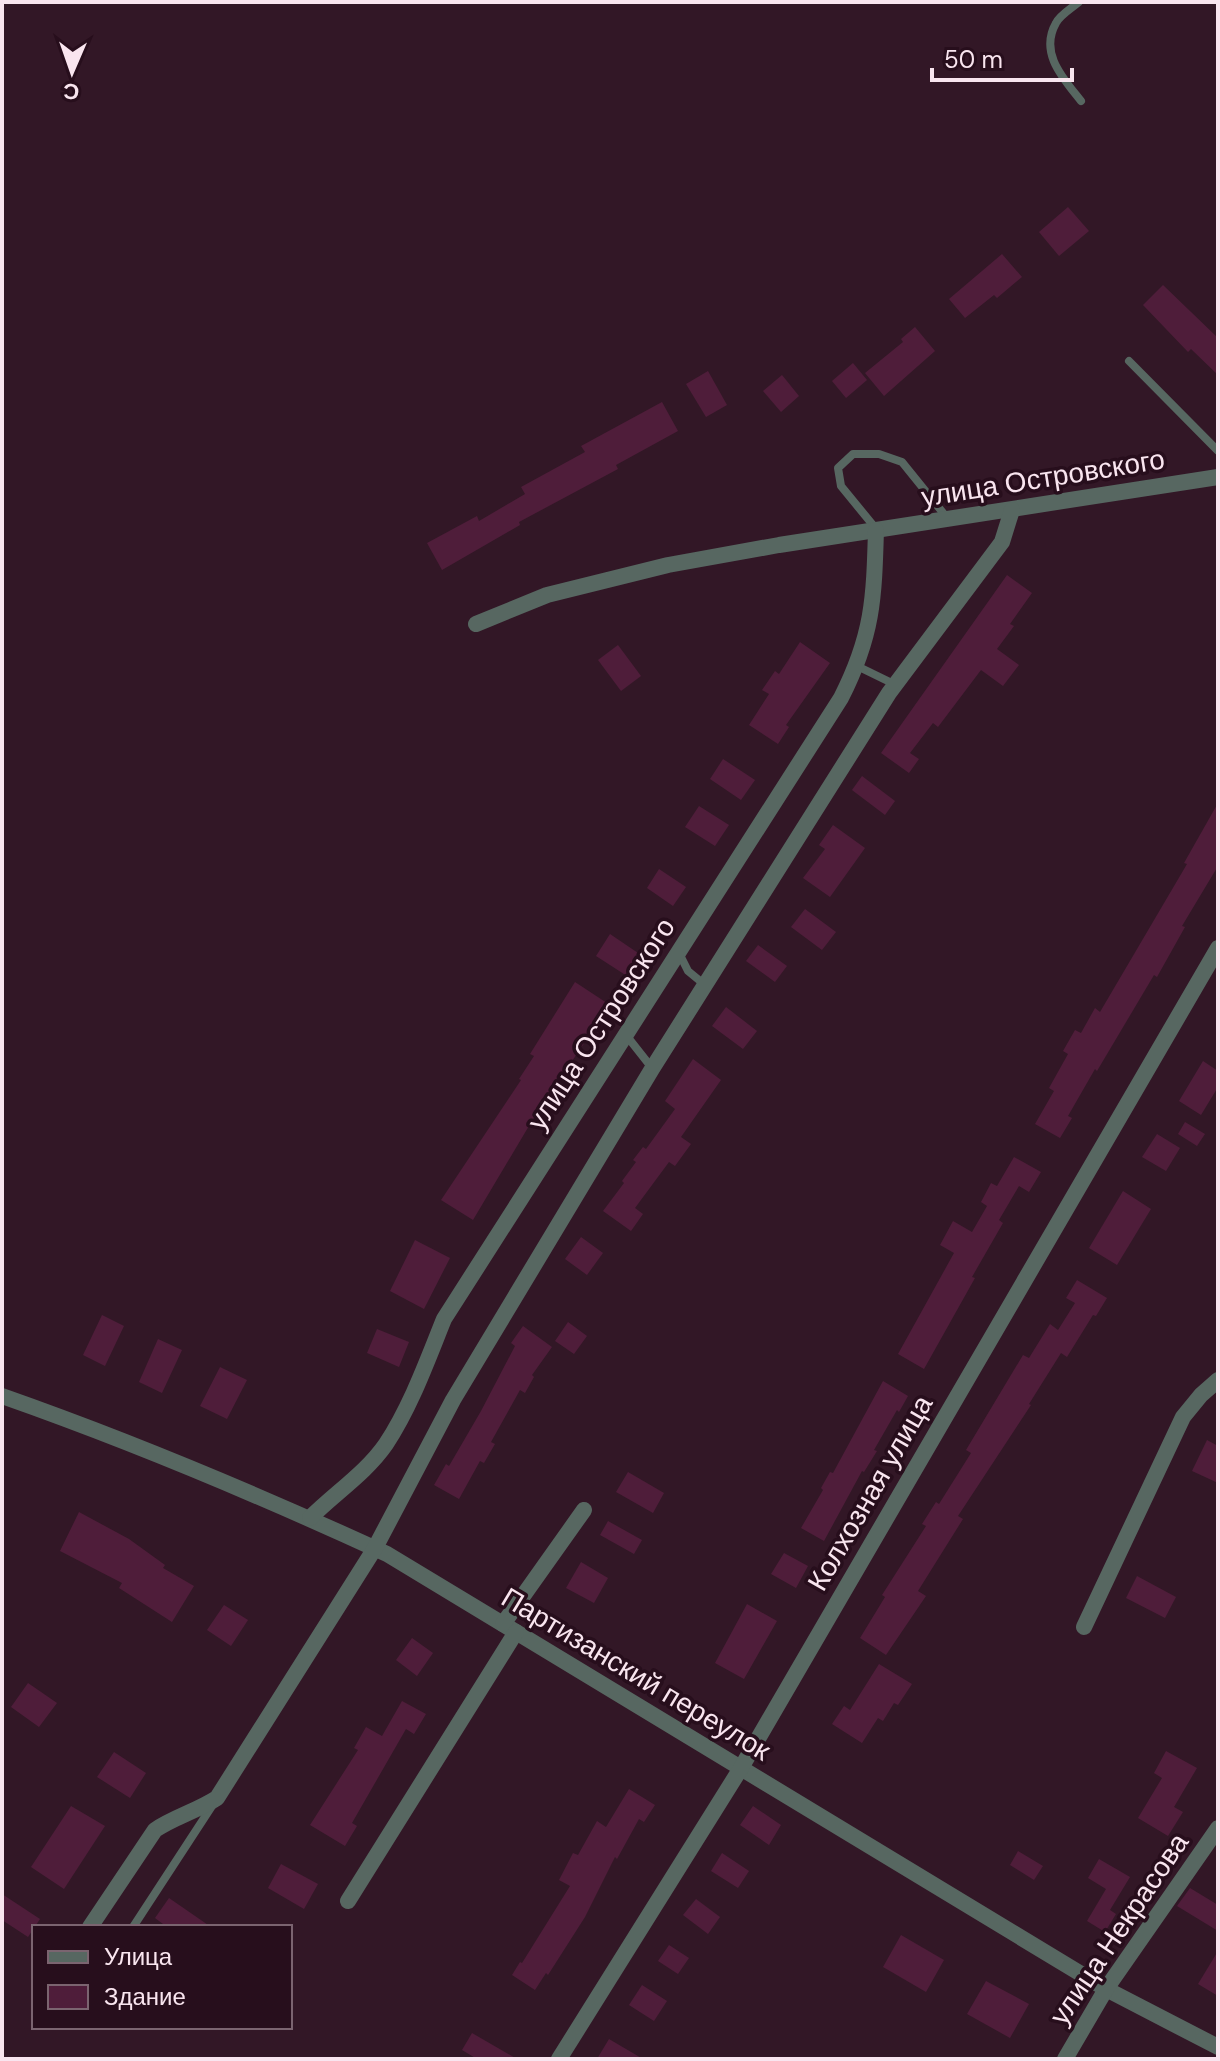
<svg xmlns="http://www.w3.org/2000/svg" width="1220" height="2061" viewBox="0 0 1220 2061" font-family="'DM Sans',sans-serif">
<rect width="100%" height="100%" fill="#321726"/>
<g fill="#4f1d3a">
<polygon points="1068,207 1089,231 1059,256 1039,232"/>
<polygon points="1002,254 1022,277 997,298 994,295 965,318 949,299"/>
<polygon points="1163,285 1218,338 1218,375 1191,349 1188,352 1143,305"/>
<polygon points="915,327 935,351 884,396 865,373 903,342 901,339"/>
<polygon points="853,363 867,380 846,398 832,381"/>
<polygon points="708,371 727,405 706,417 686,384"/>
<polygon points="782,375 799,396 781,412 763,391"/>
<polygon points="662,402 678,431 616,465 618,469 519,522 520,525 442,570 427,543 477,516 479,521 525,494 521,487 585,452 581,446"/>
<polygon points="1007,575 1032,593 1010,624 1014,626 997,649 1019,665 1003,686 981,670 938,727 933,723 910,753 919,759 909,773 881,753"/>
<polygon points="800,642 830,663 786,725 789,727 778,744 749,725 769,694 762,690 775,671 779,674"/>
<polygon points="618,645 641,676 621,691 598,660"/>
<polygon points="723,759 755,780 741,800 710,779"/>
<polygon points="862,776 895,801 885,815 852,790"/>
<polygon points="1218,803 1218,866 1182,926 1185,927 1157,977 1154,975 1097,1071 1095,1069 1068,1116 1072,1118 1060,1138 1035,1124 1054,1091 1049,1088 1068,1054 1063,1051 1075,1030 1081,1033 1095,1008 1100,1012 1187,864 1184,863"/>
<polygon points="699,806 729,825 715,846 685,827"/>
<polygon points="833,825 865,848 830,897 803,878 825,849 819,845"/>
<polygon points="659,869 686,887 673,906 647,888"/>
<polygon points="805,909 836,932 822,950 791,927"/>
<polygon points="610,934 641,955 627,976 596,956"/>
<polygon points="758,945 787,966 775,982 746,961"/>
<polygon points="575,982 610,1005 564,1073 561,1072 473,1220 441,1200 521,1080 519,1079 534,1056 530,1054"/>
<polygon points="726,1007 757,1031 743,1049 712,1026"/>
<polygon points="693,1059 721,1080 681,1137 691,1144 675,1166 669,1162 635,1208 643,1214 631,1231 603,1211 624,1183 622,1181 636,1162 633,1160 643,1147 646,1149 675,1109 665,1101"/>
<polygon points="1203,1061 1218,1071 1218,1087 1201,1115 1179,1101"/>
<polygon points="1185,1122 1205,1134 1197,1146 1178,1134"/>
<polygon points="1157,1134 1180,1148 1166,1171 1142,1157"/>
<polygon points="1014,1157 1041,1172 1029,1192 1019,1186 999,1220 1003,1223 972,1277 975,1278 924,1369 898,1354 954,1253 940,1245 953,1221 972,1232 987,1206 981,1202 991,1183 997,1186"/>
<polygon points="1123,1191 1151,1209 1117,1265 1089,1248"/>
<polygon points="581,1237 603,1253 587,1275 565,1259"/>
<polygon points="415,1240 450,1258 424,1309 390,1291"/>
<polygon points="1077,1280 1107,1298 1096,1316 1093,1315 1067,1357 1061,1353 1029,1404 1031,1405 958,1516 963,1519 918,1591 926,1596 886,1655 860,1638 885,1597 882,1595 926,1526 922,1524 936,1502 939,1504 971,1453 966,1450 1023,1355 1029,1358 1050,1324 1058,1330 1075,1303 1066,1298"/>
<polygon points="102,1315 124,1326 105,1366 83,1355"/>
<polygon points="568,1322 587,1336 574,1354 555,1341"/>
<polygon points="523,1326 552,1347 532,1375 534,1377 525,1393 520,1390 491,1442 495,1444 484,1463 480,1461 459,1499 434,1485 446,1464 449,1466 481,1411 515,1346 511,1343"/>
<polygon points="377,1329 409,1342 399,1367 367,1353"/>
<polygon points="158,1339 182,1350 162,1393 139,1382"/>
<polygon points="220,1367 247,1380 227,1419 200,1406"/>
<polygon points="883,1381 908,1396 899,1412 897,1410 874,1450 877,1451 864,1472 862,1471 824,1541 801,1528 823,1490 821,1488 830,1472 833,1473"/>
<polygon points="1207,1440 1218,1446 1218,1483 1192,1471"/>
<polygon points="628,1472 664,1493 653,1513 616,1492"/>
<polygon points="79,1512 129,1539 165,1565 163,1568 194,1586 172,1622 119,1588 122,1583 60,1551"/>
<polygon points="608,1521 642,1540 634,1554 600,1535"/>
<polygon points="784,1553 808,1566 796,1588 771,1574"/>
<polygon points="581,1562 608,1578 594,1603 566,1588"/>
<polygon points="1137,1576 1176,1597 1165,1618 1126,1598"/>
<polygon points="747,1604 777,1621 744,1679 715,1663"/>
<polygon points="224,1605 248,1620 231,1646 207,1630"/>
<polygon points="412,1638 433,1653 417,1676 396,1660"/>
<polygon points="879,1664 912,1684 898,1705 894,1703 883,1721 878,1718 862,1743 832,1724 844,1706 850,1710"/>
<polygon points="28,1683 57,1703 39,1727 11,1707"/>
<polygon points="402,1701 426,1714 414,1734 406,1729 352,1823 357,1826 345,1846 310,1825 358,1750 354,1748 366,1727 382,1736"/>
<polygon points="1166,1751 1197,1768 1174,1807 1183,1812 1168,1836 1138,1818 1162,1778 1154,1773"/>
<polygon points="114,1752 146,1773 130,1798 97,1777"/>
<polygon points="629,1789 655,1805 644,1822 639,1819 617,1859 615,1857 585,1917 548,1975 546,1973 535,1990 512,1975 520,1962 522,1963 570,1886 559,1880 573,1853 578,1855 597,1821 606,1827"/>
<polygon points="71,1806 105,1826 64,1889 31,1867"/>
<polygon points="753,1806 781,1825 769,1845 740,1825"/>
<polygon points="1018,1851 1043,1866 1034,1880 1010,1865"/>
<polygon points="722,1853 749,1871 738,1888 711,1871"/>
<polygon points="1099,1859 1130,1877 1110,1910 1116,1914 1105,1932 1087,1921 1106,1889 1088,1878"/>
<polygon points="281,1864 318,1884 304,1909 268,1888"/>
<polygon points="1190,1888 1218,1905 1218,1931 1177,1906"/>
<polygon points="2,1894 40,1919 28,1937 2,1920"/>
<polygon points="169,1898 211,1927 167,1927 155,1918"/>
<polygon points="696,1899 720,1917 708,1934 683,1915"/>
<polygon points="901,1935 944,1960 926,1992 883,1967"/>
<polygon points="669,1945 689,1958 678,1974 658,1961"/>
<polygon points="1218,1951 1218,1996 1198,1984"/>
<polygon points="986,1981 1029,2004 1010,2038 967,2014"/>
<polygon points="642,1985 667,2001 654,2021 629,2005"/>
<polygon points="472,2033 517,2059 477,2059 462,2050"/>
<polygon points="609,2039 643,2059 597,2059"/>
</g>
<g fill="none" stroke-linecap="round" stroke-linejoin="round">
<g stroke="#576761" stroke-width="8">
<path d="M 1079,2 C 1072,8 1060,15 1056,23 C 1039,53 1063,78 1081,101"/>
<polyline points="1129,361 1218,451"/>
<polyline points="877,530 841,486 838,468 853,454 879,454 902,462 948,519"/>
<polyline points="857,666 896,685"/>
<polyline points="679,953 688,971 705,985"/>
<polyline points="626,1035 652,1068"/>
<polyline points="133,1927 212,1806"/>
</g>
<g stroke="#576761" stroke-width="16">
<polyline points="476,624 547,595 668,565 779,545 1218,477"/>
<path d="M 2,1396 C 133,1442 261,1496 387,1554 L 1106,1989 L 1218,2047"/>
<path d="M 310,1518 C 335,1493 366,1473 386,1444 C 411,1406 427,1361 444,1319 L 841,698 C 873,635 874,599 876,530"/>
<polyline points="503,1624 584,1510"/>
<polyline points="1084,1627 1183,1417 1201,1395 1218,1380"/>
<polyline points="348,1901 516,1632"/>
<path d="M 90,1927 L 155,1830 C 174,1817 197,1811 217,1798 L 375,1548 L 453,1400 L 652,1069 L 889,693 L 1002,542 L 1012,510"/>
<polyline points="559,2059 741,1768 1218,948"/>
<polyline points="1065,2059 1106,1989 1218,1828"/>
</g>
</g>
<g text-anchor="middle" dominant-baseline="central" stroke-width="7" stroke-linejoin="round" paint-order="stroke">
<g font-size="28" fill="#f9e5ef" stroke="#270e1c">
<text transform="translate(1043 478) rotate(-9)">улица Островского</text>
<text transform="translate(601 1024) rotate(-57)">улица Островского</text>
<text transform="translate(870 1493) rotate(-60)">Колхозная улица</text>
<text transform="translate(636 1674) rotate(31)">Партизанский переулок</text>
<text transform="translate(1119 1929) rotate(-56)">улица Некрасова</text>
</g>
</g>
<rect width="1220" height="2061" fill="none" stroke="#f9e5ef" stroke-width="8"/>
<rect x="32" y="1925" width="260" height="104" fill="#270e1c" stroke="#7b6470" stroke-width="2"/>
<rect x="48" y="1951" width="40" height="12" fill="#576761" stroke="#7b6470" stroke-width="2"/>
<text x="104" y="1965" font-size="24" fill="#f9e5ef">Улица</text>
<rect x="48" y="1985" width="40" height="24" fill="#4f1d3a" stroke="#7b6470" stroke-width="2"/>
<text x="104" y="2005" font-size="24" fill="#f9e5ef">Здание</text>
<g transform="translate(72 72) rotate(182)" stroke="#270e1c" stroke-width="6" paint-order="stroke">
<path d="M0-6L14 30L0 20L-14 30Z" fill="#f9e5ef"/>
<text y="-12" font-size="22" font-weight="bold" text-anchor="middle" fill="#f9e5ef">С</text>
</g>
<path d="M932 68v12h140v-12" fill="none" stroke="#f9e5ef" stroke-width="4"/>
<text x="944" y="68" font-size="24" fill="#f9e5ef" stroke="#270e1c" stroke-width="6" paint-order="stroke">50 m</text>
</svg>
